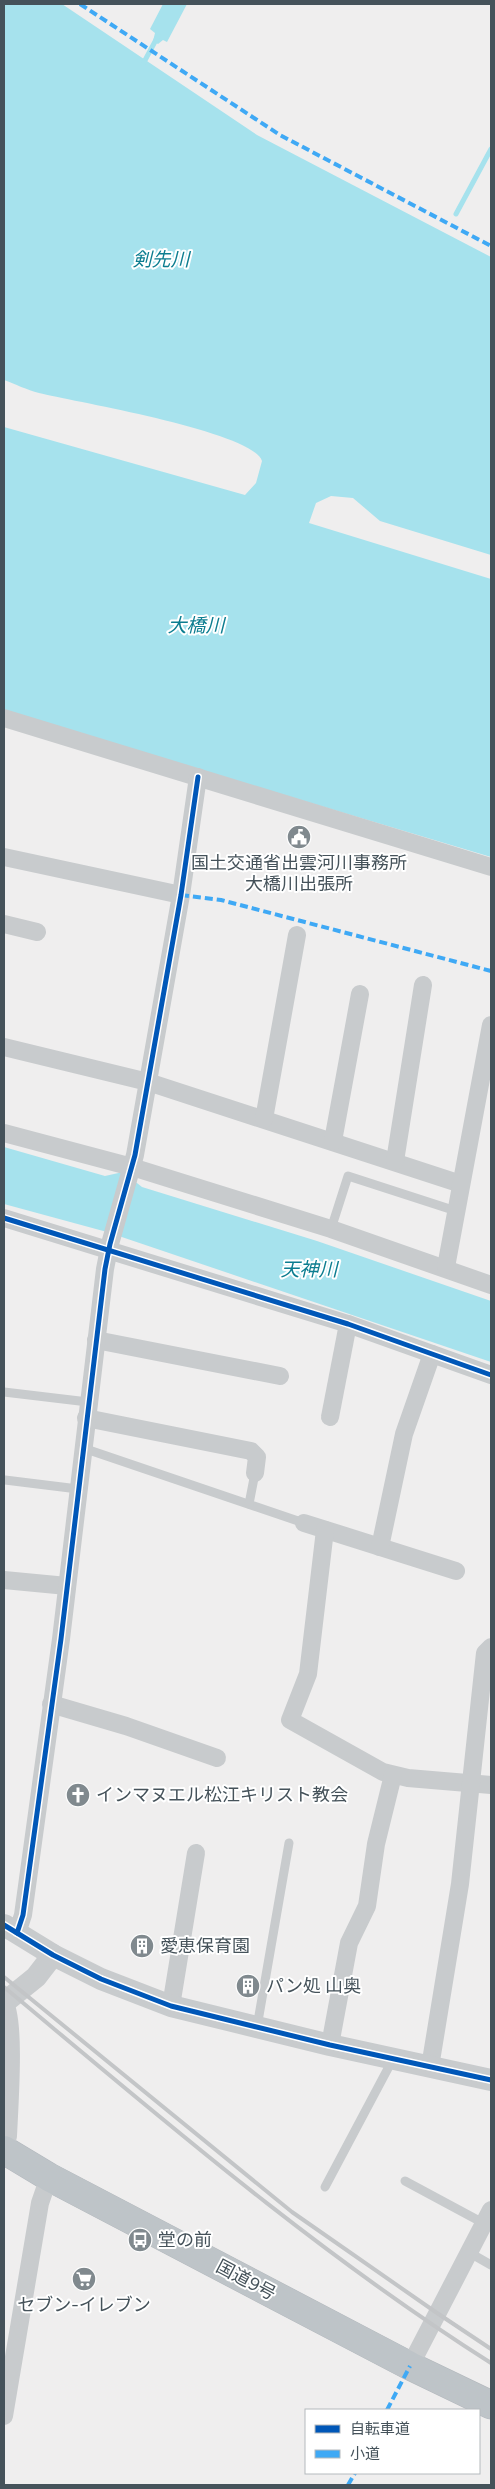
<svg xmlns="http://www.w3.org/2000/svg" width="495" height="2489" viewBox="0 0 495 2489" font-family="Figtree,'Noto Sans JP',sans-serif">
<rect width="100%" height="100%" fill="#efeeee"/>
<g fill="#a6e2ed">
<path d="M 4,4 L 62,4 L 257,135 L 491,257 L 491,555 L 380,521 L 353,498 L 331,496 L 316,503 L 309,523 L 491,579 L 491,857 L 4,711 L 4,427 L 245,495 L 256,483 L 262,461 C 252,431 75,402 39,393 C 27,390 15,384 4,380 Z"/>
<polygon points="163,4 187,4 167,42 163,40 158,44 153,41 155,33 150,29"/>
<polygon points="4,1147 105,1176 123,1172 142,1187 317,1241 491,1301 491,1362 107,1232 4,1204"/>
</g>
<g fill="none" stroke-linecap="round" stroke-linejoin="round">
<g stroke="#a6e2ed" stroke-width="5">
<polyline points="143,64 158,36"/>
<polyline points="456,214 491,149"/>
</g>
<g stroke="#b3b8bd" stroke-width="29">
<polyline id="trunk" points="4,2150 49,2177 410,2366 491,2405"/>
</g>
<g stroke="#c8cbcd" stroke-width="9">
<polyline points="331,1229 348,1176 456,1211"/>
<polyline points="4,1392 88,1402"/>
<polyline points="83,1448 304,1523"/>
<polyline points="5,1480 78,1489"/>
<polyline points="249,1504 255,1473"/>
<polyline points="257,2027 289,1843"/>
<polyline points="405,2181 485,2224"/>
<polyline points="325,2187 393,2059"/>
<polyline points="470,2253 491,2265"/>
</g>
<g stroke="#c8cbcd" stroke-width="18">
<polyline points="4,718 491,867"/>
<polyline points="4,857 181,895"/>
<polyline points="4,924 37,932"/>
<polyline points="4,1047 148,1082 461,1184"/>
<polyline points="264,1119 297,935"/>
<polyline points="4,1133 132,1167 331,1229 491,1285"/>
<polyline points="333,1141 360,994"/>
<polyline points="395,1161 423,985"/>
<polyline points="4,1218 348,1324 491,1375"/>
<polyline points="446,1267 491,1025"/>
<polyline points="96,1340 280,1376"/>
<polyline points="330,1417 348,1324"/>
<polyline points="86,1418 251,1451 257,1457 255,1473"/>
<polyline points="304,1523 456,1571"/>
<polyline points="325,1530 308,1674 290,1720 383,1772 408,1778 491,1785"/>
<polyline points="380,1547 404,1434 432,1354"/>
<polyline points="4,1580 67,1586"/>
<polyline points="51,1704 126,1726 217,1758"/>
<polyline points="17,1933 23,1915 61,1639 105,1269 110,1244 135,1155 181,895 198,777"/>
<path d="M 4,2002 C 16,2017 9,2111 8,2136 L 4,2150"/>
<polyline points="171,2006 196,1853"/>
<polyline points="330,2045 349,1943 367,1906 376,1844 393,1775"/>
<polyline points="430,2067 460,1884 485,1653 491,1647"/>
<polyline points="410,2366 491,2210"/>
<polyline points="4,2416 40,2203 49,2177"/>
</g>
<g stroke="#c8cbcd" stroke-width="22">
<polyline points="4,1925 53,1955 101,1979 171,2006 330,2045 491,2080"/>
<polyline points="5,2002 36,1977 53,1955"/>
</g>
<use href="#trunk" stroke="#bec4c8" stroke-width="28"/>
<g stroke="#c3c5c7" stroke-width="4">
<polyline points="4,1977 292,2212 437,2313 491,2349"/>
<path d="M 4,1987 C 161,2118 317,2253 491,2363"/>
</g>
<g stroke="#3fa9f5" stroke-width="4" stroke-dasharray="8 4" stroke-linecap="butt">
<polyline points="80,4 280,135 491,246"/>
<polyline points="181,895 221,900 491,971"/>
<polyline points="387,2410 410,2366"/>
<polyline points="348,2485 355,2473"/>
</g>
<g stroke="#fff" stroke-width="8">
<g id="cycleway">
<polyline points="4,1218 348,1324 491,1375"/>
<polyline points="4,1925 53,1955 101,1979 171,2006 330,2045 491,2080"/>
<polyline points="17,1933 23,1915 61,1639 105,1269 110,1244 135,1155 181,895 198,777"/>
</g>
</g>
<use href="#cycleway" stroke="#0057b8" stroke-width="5"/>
</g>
<defs>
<g id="civic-disc" transform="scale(1.25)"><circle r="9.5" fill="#80898e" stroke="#fff"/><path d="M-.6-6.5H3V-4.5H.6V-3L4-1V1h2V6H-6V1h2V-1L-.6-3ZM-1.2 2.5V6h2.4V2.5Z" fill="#fff"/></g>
<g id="church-disc" transform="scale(1.25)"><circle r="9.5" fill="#80898e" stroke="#fff"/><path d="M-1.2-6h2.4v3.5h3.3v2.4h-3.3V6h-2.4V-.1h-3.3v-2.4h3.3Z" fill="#fff"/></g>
<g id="building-disc" transform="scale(1.25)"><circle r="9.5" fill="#80898e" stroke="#fff"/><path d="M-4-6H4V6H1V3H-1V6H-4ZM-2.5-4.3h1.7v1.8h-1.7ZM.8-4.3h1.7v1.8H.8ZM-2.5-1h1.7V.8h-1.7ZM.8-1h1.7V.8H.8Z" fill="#fff"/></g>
<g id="bus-disc" transform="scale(1.25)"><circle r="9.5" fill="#80898e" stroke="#fff"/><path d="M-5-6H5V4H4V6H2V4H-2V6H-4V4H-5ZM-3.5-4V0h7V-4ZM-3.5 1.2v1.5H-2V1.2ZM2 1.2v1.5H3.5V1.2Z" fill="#fff"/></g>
<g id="supermarket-disc" transform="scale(1.25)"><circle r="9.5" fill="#80898e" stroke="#fff"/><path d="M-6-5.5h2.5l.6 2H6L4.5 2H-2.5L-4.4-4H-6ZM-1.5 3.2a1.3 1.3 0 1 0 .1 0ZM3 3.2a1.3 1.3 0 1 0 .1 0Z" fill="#fff"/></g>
</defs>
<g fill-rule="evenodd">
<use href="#civic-disc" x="299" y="837"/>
<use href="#church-disc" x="78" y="1795"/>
<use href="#building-disc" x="142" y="1946"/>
<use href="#building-disc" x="248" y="1986"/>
<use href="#bus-disc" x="140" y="2240"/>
<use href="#supermarket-disc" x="84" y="2279"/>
</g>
<g text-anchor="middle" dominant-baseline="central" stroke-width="4" stroke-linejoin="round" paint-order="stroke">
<g font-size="18" fill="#45525a" stroke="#fff" text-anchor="start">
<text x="299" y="863" text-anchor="middle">国土交通省出雲河川事務所<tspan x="299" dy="21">大橋川出張所</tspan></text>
<text x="96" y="1795">インマヌエル松江キリスト教会</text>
<text x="160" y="1946">愛恵保育園</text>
<text x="266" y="1986">パン処 山奥</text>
<text x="158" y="2240">堂の前</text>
<text x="84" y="2305" text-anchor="middle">セブン-イレブン</text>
</g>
<g font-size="18" fill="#45525a" stroke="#fff">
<text transform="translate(246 2280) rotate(28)">国道9号</text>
</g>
<g font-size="19" font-style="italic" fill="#0c7d90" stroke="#fff">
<text x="161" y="259">剣先川</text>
<text x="196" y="625">大橋川</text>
<text x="309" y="1269">天神川</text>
</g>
</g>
<rect width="495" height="2489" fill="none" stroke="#45525a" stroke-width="10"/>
<rect x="305" y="2409" width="175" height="65" fill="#ffffff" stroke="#b5babd"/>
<rect x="315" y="2425" width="25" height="8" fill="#0057b8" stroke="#b5babd"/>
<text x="350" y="2434" font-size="15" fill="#45525a">自転車道</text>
<rect x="315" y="2450" width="25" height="8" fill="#3fa9f5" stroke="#b5babd"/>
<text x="350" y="2459" font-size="15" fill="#45525a">小道</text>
</svg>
